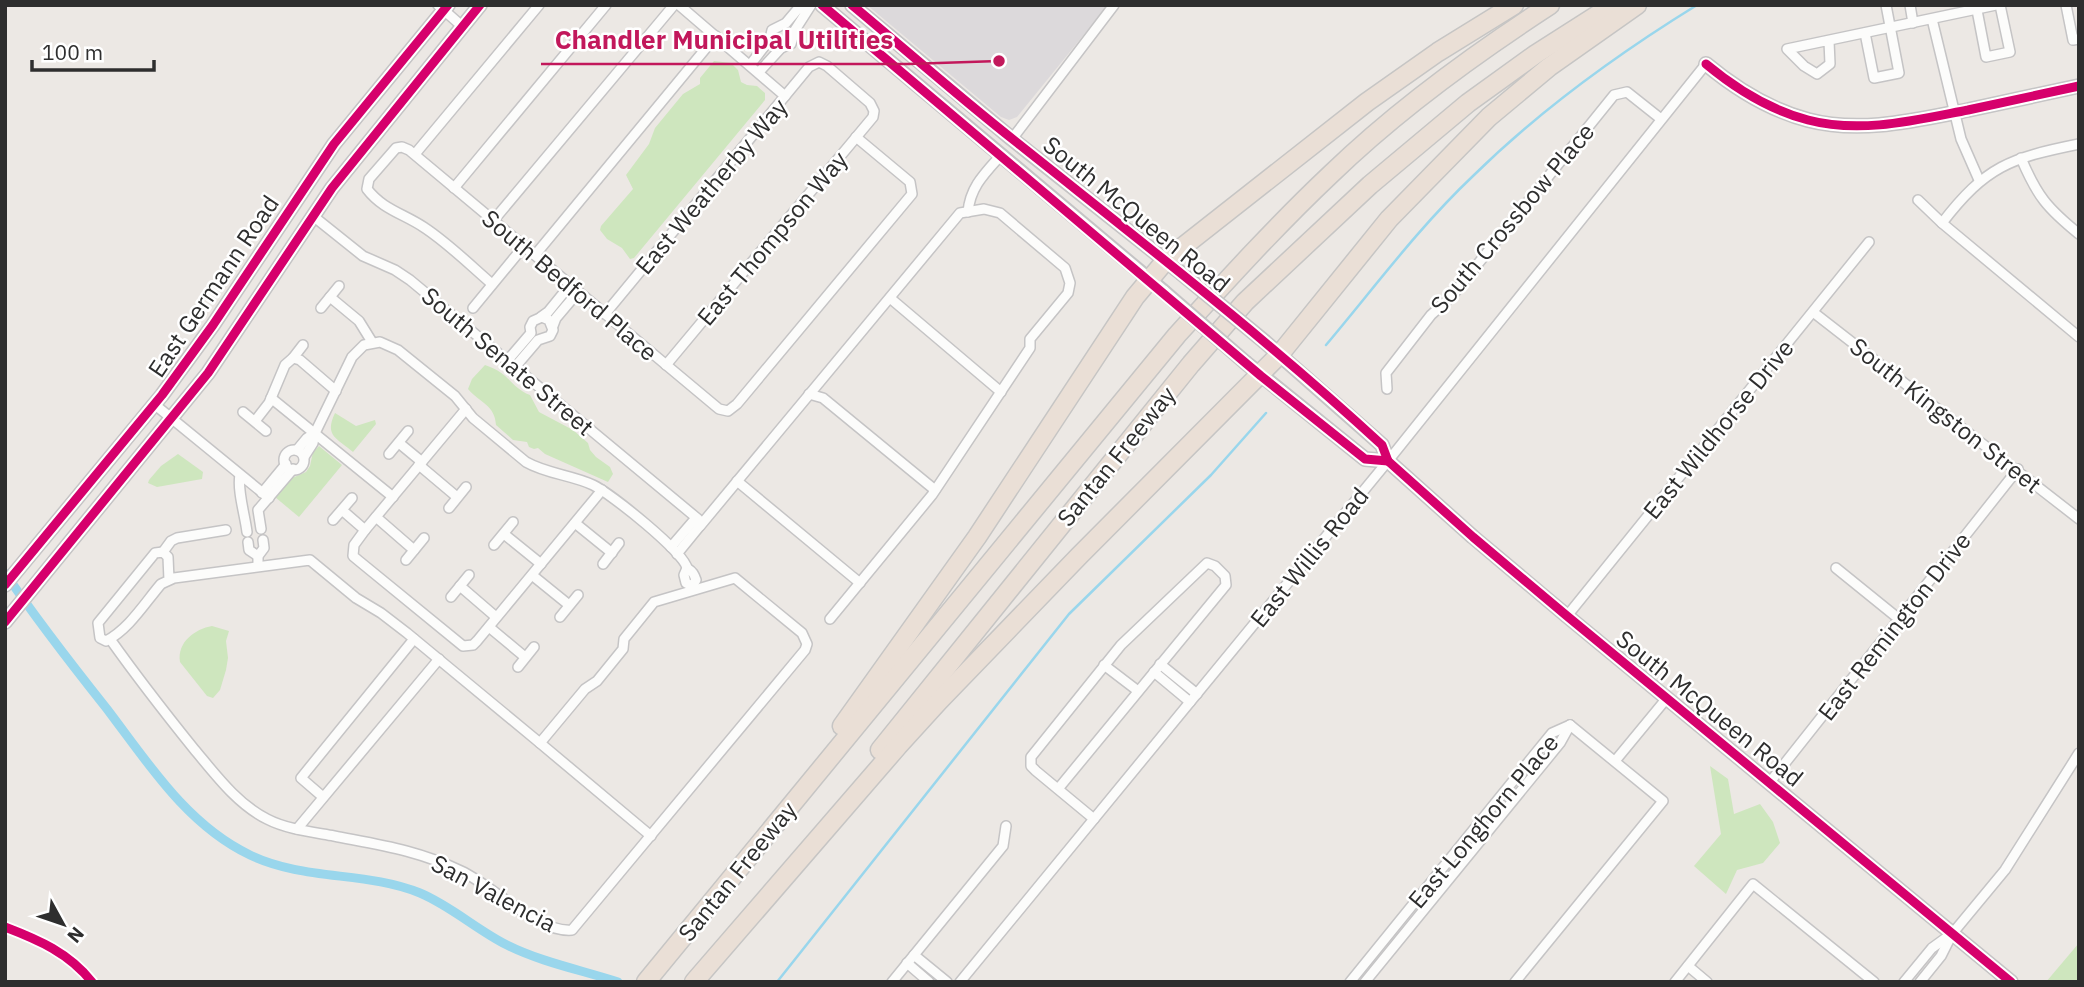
<svg xmlns="http://www.w3.org/2000/svg" width="2084" height="987" viewBox="0 0 2084 987" font-family="'IBM Plex Sans',sans-serif">
<rect width="100%" height="100%" fill="#ece8e4"/>
<polygon fill="#dcd9db" points="867,5 1108,5 1017,117 1009,120 1001,117"/>
<g fill="#cee6be">
<polygon points="714,61 731,63 738,70 741,82 747,85 757,86 765,93 765,100 634,258 630,259 622,248 607,239 600,230 601,226 633,189 626,175 649,144 655,128 683,94 700,84 700,78"/>
<path d="M 485,365 C 510,373 510,387 530,395 L 539,412 L 573,430 L 588,443 L 590,450 L 596,457 L 610,467 L 613,474 L 608,482 L 545,454 L 538,448 L 534,449 L 529,447 L 527,442 L 513,440 L 496,425 C 495,405 480,403 468,389 L 472,379 Z"/>
<path d="M 335,413 L 356,426 L 375,420 L 376,424 L 353,452 C 337,438 324,436 335,413 Z"/>
<polygon points="319,446 342,465 299,517 275,497 292,478 306,472 310,466 313,452"/>
<polygon points="178,454 203,472 202,479 157,487 148,483 149,480 161,466"/>
<path d="M 212,626 L 229,631 L 226,641 L 228,658 L 226,670 L 220,690 L 213,698 L 207,696 L 180,662 C 177,642 195,629 212,626 Z"/>
<polygon points="1710,766 1728,779 1734,814 1760,804 1773,822 1780,843 1763,863 1737,870 1726,894 1694,866 1721,834"/>
<polygon points="2079,943 2079,982 2046,982"/>
</g>
<g fill="none" stroke-linecap="round" stroke-linejoin="round">
<g stroke="#99d6ec" stroke-width="2.5">
<path d="M 1326,345 C 1374,288 1419,227 1473,176 C 1541,109 1616,55 1697,5"/>
<polyline points="777,982 1069,614 1211,475 1266,413"/>
</g>
<path stroke="#99d6ec" stroke-width="9" d="M 5,573 C 37,620 72,665 107,709 C 148,763 187,825 250,855 C 304,881 366,871 420,893 C 451,906 477,930 507,945 C 541,962 581,970 618,982"/>
<g stroke="#c5c4c5" stroke-width="12">
<g id="street">
<polyline points="438,5 463,27"/>
<polyline points="679,5 785,96"/>
<polyline points="804,5 797,10 786,23 772,30 770,39 775,46 781,48 791,44 795,30 811,5"/>
<polyline points="1910,5 1913,23"/>
<polyline points="1976,5 1986,57 2010,52 2000,5"/>
<polyline points="2066,5 2073,40 2079,39"/>
<polyline points="1932,19 1961,139 1979,180"/>
<polyline points="1865,33 1874,78 1899,73 1886,5"/>
<polyline points="1829,41 1830,64 1817,74 1804,66 1787,49 1996,5"/>
<polyline points="750,65 770,39"/>
<polyline points="759,72 781,48"/>
<polyline points="1012,139 1114,5"/>
<polyline points="415,154 539,5"/>
<path d="M 2021,158 C 2037,196 2047,208 2079,234"/>
<polyline points="454,188 606,5"/>
<polyline points="1918,200 1942,223 2079,337"/>
<path d="M 968,212 C 970,187 985,173 1001,155"/>
<polyline points="313,216 363,256 395,270 410,280 698,519 699,527 677,554"/>
<polyline points="493,221 674,5"/>
<path d="M 1942,223 C 1986,166 2010,158 2079,144"/>
<polyline points="535,255 716,36"/>
<path d="M 492,284 C 470,265 449,244 425,228 C 405,214 383,210 367,189 L 369,179 L 396,148 L 402,147 L 409,150 L 719,409 L 728,411 L 737,404 L 912,194 L 910,182 L 856,137"/>
<polyline points="330,297 359,321 372,342"/>
<polyline points="890,298 1001,392"/>
<polyline points="321,308 339,286"/>
<polyline points="473,308 524,246"/>
<polyline points="1813,312 2079,519"/>
<polyline points="605,314 809,67 819,62 827,66 870,103 874,111 873,117 666,365"/>
<polyline points="541,317 548,312 570,285"/>
<polyline points="553,326 556,318 578,292"/>
<polyline points="293,358 303,345"/>
<polyline points="507,361 531,333 530,327 533,321 542,317 549,320 553,330 550,336 538,340 515,367"/>
<polyline points="1387,389 1386,373 1431,315 1452,296 1614,95 1627,92 1661,119"/>
<polyline points="809,394 823,398 935,490"/>
<polyline points="271,398 393,497"/>
<polyline points="154,404 269,498"/>
<polyline points="466,409 365,530 354,545 353,556 359,561 463,646 473,645 477,641 602,490"/>
<polyline points="243,412 266,431"/>
<polyline points="255,421 269,403 285,365 293,358 300,360 336,391"/>
<polyline points="399,443 422,462"/>
<polyline points="297,450 307,438 315,433"/>
<circle cx="294" cy="460" r="10"/>
<polyline points="389,454 408,431"/>
<path d="M 304,457 L 313,443 L 315,433 L 352,357 L 364,345 L 380,342 L 398,350 L 455,396 L 473,418 L 526,462 C 547,474 572,475 593,485 C 610,493 684,552 687,568 C 693,572 694,574 696,580 L 692,586"/>
<polyline points="419,465 457,497"/>
<path d="M 240,475 C 237,490 245,515 247,532"/>
<polyline points="737,481 860,583"/>
<polyline points="262,493 286,464"/>
<polyline points="449,508 466,487"/>
<polyline points="342,510 365,530"/>
<polyline points="376,517 414,550"/>
<polyline points="333,520 352,498"/>
<polyline points="575,523 612,553"/>
<polyline points="700,526 960,213 984,209 1000,213 1065,268 1070,283 1068,293 1030,339 1030,348 932,495 830,619"/>
<polyline points="261,529 258,510 293,469"/>
<polyline points="504,534 541,564"/>
<polyline points="248,542 249,550 258,556"/>
<polyline points="494,545 513,522"/>
<polyline points="671,547 696,518"/>
<polyline points="163,552 171,541 177,538 226,530"/>
<polyline points="406,560 424,538"/>
<polyline points="603,564 619,543"/>
<polyline points="258,566 258,556 264,548 263,540"/>
<polyline points="687,568 684,575 686,583 692,586 693,589"/>
<polyline points="1836,568 1899,619"/>
<polyline points="532,575 569,605"/>
<polyline points="460,586 496,617"/>
<polyline points="451,597 469,575"/>
<polyline points="1567,616 1869,242"/>
<polyline points="560,617 578,595"/>
<polyline points="489,627 525,657"/>
<path d="M 110,639 C 137,677 165,713 194,749 C 215,774 237,804 267,819 C 286,829 312,832 334,836 C 380,845 417,850 461,871 C 494,886 537,933 572,930 L 805,650 L 807,644 L 802,633 L 735,578 L 654,602 L 624,639 L 623,649 L 597,681 L 585,689 L 540,743 L 407,633 L 381,613 L 356,598 L 310,560 L 174,578 L 161,584 C 144,604 129,629 106,641 L 100,638 L 98,623 L 155,553 L 163,552 L 168,557 L 169,580"/>
<polyline points="1160,664 1197,694"/>
<polyline points="1104,665 1138,691"/>
<polyline points="518,667 534,647"/>
<polyline points="1154,672 1190,702"/>
<polyline points="540,743 651,836"/>
<polyline points="1615,761 1667,698"/>
<polyline points="1770,782 2018,469"/>
<polyline points="1058,789 1226,585 1225,576 1215,566 1207,563 1121,645 1031,757 1031,766 1036,771 1094,819"/>
<polyline points="323,797 301,778 414,639"/>
<polyline points="297,829 439,659"/>
<path d="M 5,927 C 39,940 69,953 92,982"/>
<polyline points="914,955 947,982"/>
<polyline points="907,963 929,982"/>
<polyline points="1688,966 1707,982"/>
<polyline points="892,982 1003,846 1006,826"/>
<polyline points="960,982 1388,461 1706,64"/>
<polyline points="1350,982 1552,733 1570,725"/>
<polyline points="1365,982 1560,743 1570,725"/>
<polyline points="1515,982 1663,801 1570,725"/>
<polyline points="1675,982 1753,884 1874,982"/>
<polyline points="1904,982 1932,948 1950,935"/>
<polyline points="1920,982 1941,956 1952,934 2005,870 2079,753"/>
</g>
</g>
<g stroke="#c5c4c5" stroke-width="16">
<g id="secondary">
<polyline points="822,5 1164,292"/>
<polyline points="852,5 1012,139 1181,273"/>
<path d="M 1706,64 C 1736,89 1770,110 1808,120 C 1861,134 1916,120 1968,110 C 2005,102 2042,94 2079,86"/>
<polyline points="1265,342 1382,445 1388,461 1473,537 1567,616 2011,982"/>
<polyline points="1246,363 1365,459 1388,461"/>
<polyline points="5,585 162,395 213,325 334,144 448,5"/>
<polyline points="5,622 208,373 332,188 480,5"/>
</g>
</g>
<g stroke="#c6c5c4" stroke-width="21">
<g id="highway">
<polyline points="842,726 977,537 1135,297 1166,260 1367,102 1438,52 1514,5"/>
<polyline points="880,750 1191,364 1245,302 1370,185 1468,103 1536,54 1613,5"/>
<path d="M 646,982 L 1177,335 C 1227,280 1277,225 1331,174 C 1397,110 1473,55 1550,5"/>
<polyline points="694,982 898,746 939,701 1079,556 1280,354 1389,219 1489,117 1549,67 1637,5"/>
</g>
</g>
<use href="#street" stroke="#fcfcfb" stroke-width="9"/>
<use href="#secondary" stroke="#fcfcfb" stroke-width="12"/>
<use href="#highway" stroke="#eadfd6" stroke-width="18"/>
<g stroke="#c5c4c5" stroke-width="16" stroke-linecap="butt">
<g id="secondary-bridge">
<polyline points="1181,273 1265,342"/>
<polyline points="1164,292 1246,363"/>
</g>
</g>
<use href="#secondary-bridge" stroke="#fcfcfb" stroke-width="12"/>
<g stroke="#fff" stroke-width="13">
<g id="cycleway">
<polyline points="822,5 1261,376 1365,459 1388,461"/>
<path d="M 852,5 C 906,50 959,97 1015,141 C 1139,240 1265,337 1382,445 L 1388,461 L 1473,537 L 1567,616 L 2011,982"/>
<path d="M 1706,64 C 1736,89 1770,110 1808,120 C 1861,134 1916,120 1968,110 C 2005,102 2042,94 2079,86"/>
<polyline points="5,585 162,395 213,325 334,144 448,5"/>
<polyline points="5,622 208,373 332,188 480,5"/>
<path d="M 5,927 C 39,940 69,953 92,982"/>
</g>
</g>
<use href="#cycleway" stroke="#d6006c" stroke-width="9"/>
</g>
<g text-anchor="middle" dominant-baseline="central" stroke-width="5" stroke-linejoin="round" paint-order="stroke">
<g font-size="24" fill="#2e2e2e" stroke="#fff">
<text transform="translate(711 186) rotate(-50)">East Weatherby Way</text>
<text transform="translate(1137 214) rotate(39)">South McQueen Road</text>
<text transform="translate(1512 218) rotate(-50)">South Crossbow Place</text>
<text transform="translate(772 238) rotate(-50)">East Thompson Way</text>
<text transform="translate(570 285) rotate(40)">South Bedford Place</text>
<text transform="translate(213 286) rotate(-56)">East Germann Road</text>
<text transform="translate(508 361) rotate(40)">South Senate Street</text>
<text transform="translate(1946 415) rotate(38)">South Kingston Street</text>
<text transform="translate(1718 429) rotate(-51)">East Wildhorse Drive</text>
<text transform="translate(1116 456) rotate(-51)">Santan Freeway</text>
<text transform="translate(1309 557) rotate(-51)">East Willis Road</text>
<text transform="translate(1894 626) rotate(-52)">East Remington Drive</text>
<text transform="translate(1710 708) rotate(39)">South McQueen Road</text>
<text transform="translate(1483 821) rotate(-50)">East Longhorn Place</text>
<text transform="translate(737 871) rotate(-51)">Santan Freeway</text>
<text transform="translate(494 893) rotate(28)">San Valencia</text>
</g>
</g>
<path fill="none" stroke="#c2185b" stroke-width="2.5" d="M999 61L908 64H541"/>
<circle fill="#c2185b" stroke="#fff" stroke-width="2.5" cx="999" cy="61" r="7"/>
<g font-size="26" text-anchor="middle" font-weight="bold" fill="#c2185b" stroke="#fff" stroke-width="5" stroke-linejoin="round" paint-order="stroke">
<text x="724" y="49">Chandler Municipal Utilities</text>
</g>
<rect width="2084" height="987" fill="none" stroke="#2e2e2e" stroke-width="14"/>
<g transform="translate(63 924) rotate(130)" stroke="#ffffff" stroke-width="5" paint-order="stroke">
<path d="M0-5L12 26L0 18L-12 26Z" fill="#2e2e2e"/>
<text y="-10" font-size="19" font-weight="bold" text-anchor="middle" fill="#2e2e2e">N</text>
</g>
<path d="M32 60v10h122v-10" fill="none" stroke="#2e2e2e" stroke-width="3.5"/>
<text x="42" y="60" font-size="21" fill="#2e2e2e" stroke="#ffffff" stroke-width="5" paint-order="stroke">100 m</text>
</svg>
